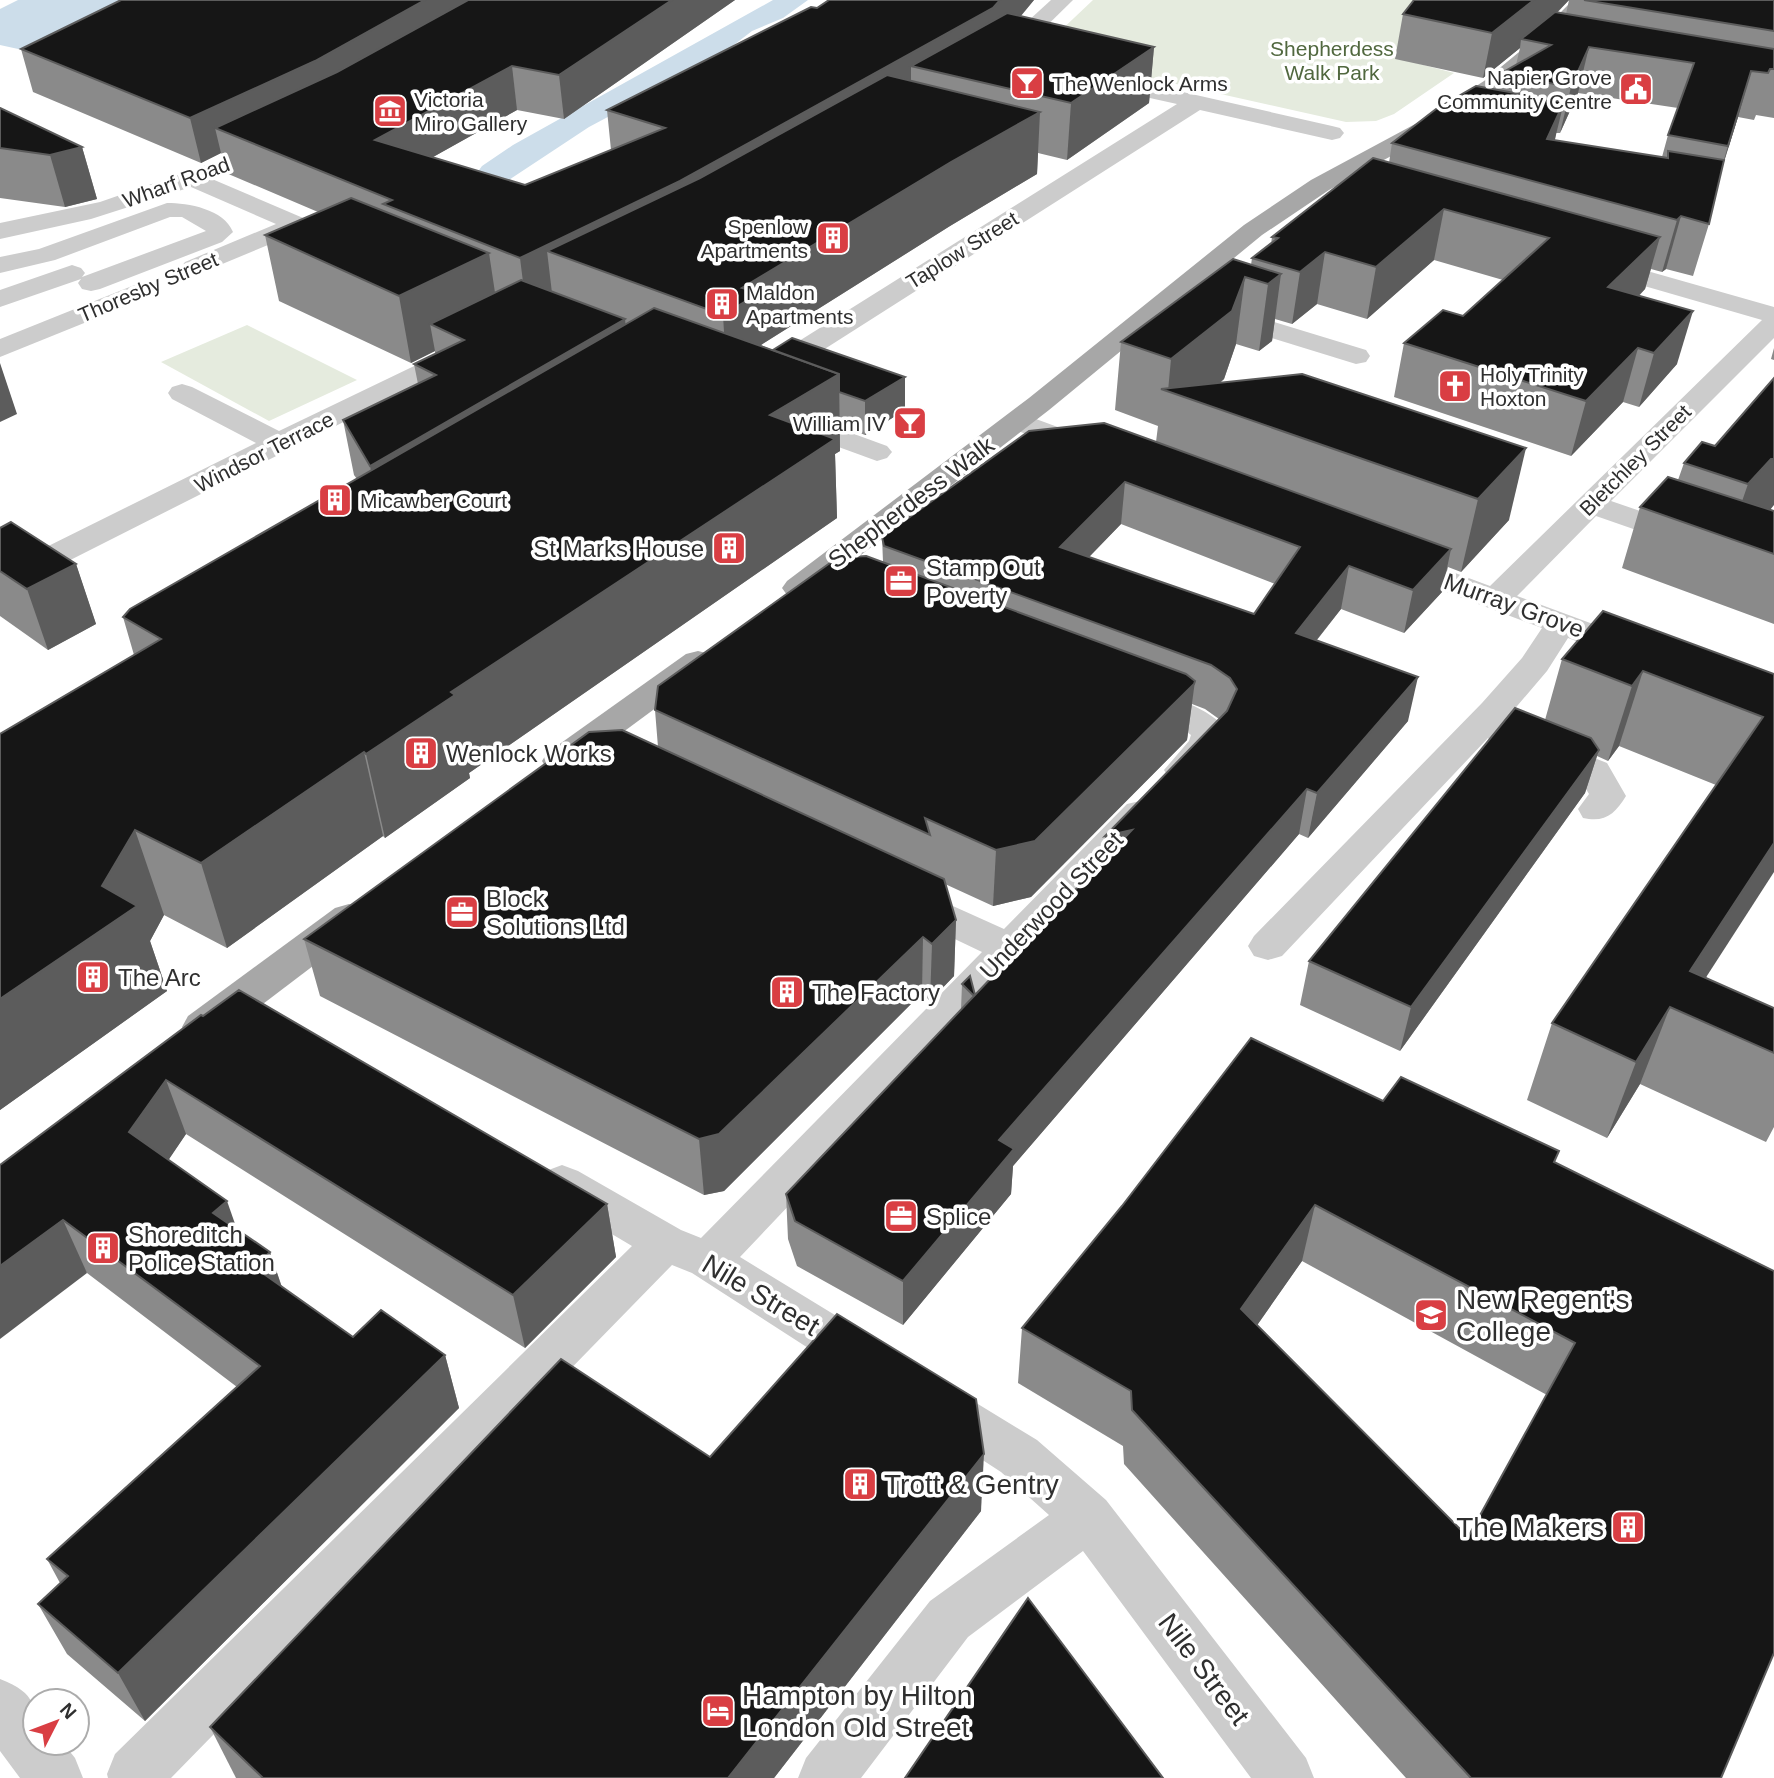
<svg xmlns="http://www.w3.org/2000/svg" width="1774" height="1778" viewBox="0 0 1774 1778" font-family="Arial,sans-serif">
<rect width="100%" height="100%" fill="#fff"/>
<g fill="#e5ebde">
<polygon points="1093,0 1438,0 1393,57 1454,73 1394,114 1376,121 1346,122 1037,53"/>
<polygon points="247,325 357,380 269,421 161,362"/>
</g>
<g fill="#ccddea">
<polygon points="18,0 164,0 32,52 0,45 0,9"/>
<polygon points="773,0 808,0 783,18 752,31 713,61 589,127 498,187 471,181 482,166 513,145"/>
</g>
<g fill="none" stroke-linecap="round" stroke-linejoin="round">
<g fill="#ccc" fill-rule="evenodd">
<polygon points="1051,0 1073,0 1011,61 995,61 992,56 995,51"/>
<polygon points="1099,73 1332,126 1340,128 1344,133 1340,138 1332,140 1200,110 776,380 766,382 756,380 752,374 756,368 1177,104 1091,85 1088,80 1091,75"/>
<polygon points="215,162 223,164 227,169 223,174 212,179 350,238 354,243 350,248 341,251 332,248 297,233 203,272 194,275 185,272 181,267 185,262 276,224 191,187 91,219 0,239 0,223 100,202"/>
<path d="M 167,203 C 188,203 224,209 233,232 L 222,242 L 100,289 L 91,291 L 82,289 L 78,283 L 81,279 L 0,307 L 0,290 L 72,265 L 81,268 L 85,273 L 82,277 L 206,231 L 182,217 L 170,217 L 55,260 L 0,273 L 0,257 L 39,249 Z"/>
<path d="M 1598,257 L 1774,307 L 1774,338 L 1611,501 L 1774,557 L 1774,578 L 1596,516 L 1517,596 L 1647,644 L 1652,651 L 1647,658 L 1635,661 L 1623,658 L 1568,638 L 1547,671 L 1512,712 L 1519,728 L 1607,763 L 1626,796 C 1615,814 1605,823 1583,818 L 1578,809 L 1589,794 L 1580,779 L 1492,743 L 1488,738 L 1282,956 L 1268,960 L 1254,956 L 1248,946 L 1254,936 L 1482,703 L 1522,658 L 1542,628 L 1385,569 L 1380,562 L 1385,555 L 1396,552 L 1407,555 L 1490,586 L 1762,320 L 1589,270 L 1585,265 L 1589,260 Z"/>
<polygon points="142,282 151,284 155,290 151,296 0,357 0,339"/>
<polygon points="1222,306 1366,350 1370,356 1366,362 1356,364 1213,320 1209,314 1213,308"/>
<polygon points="462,343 472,345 476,351 472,357 11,590 0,593 0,570 256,443 172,399 168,393 172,387 182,384 192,387 279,431"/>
<polygon points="791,411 887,446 892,452 887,458 877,461 781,426 777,420 781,414"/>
<polygon points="1017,412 1101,443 1106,449 1101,455 1091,458 1007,427 1003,421 1007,415"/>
<path d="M 1141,688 C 1169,696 1211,707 1228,732 C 1220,758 1198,786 1169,778 L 1164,770 L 1189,741 L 1191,735 L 1180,727 L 1129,707 L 1124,699 L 1129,691 Z"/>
<polygon points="1140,801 1153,804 1158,813 1153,822 740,1257 884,1345 891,1360 884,1375 867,1381 850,1375 692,1273 672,1265 171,1778 108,1778 107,1774 115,1754 632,1246 546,1195 540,1183 546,1171 562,1165 578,1171 681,1230 701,1238 982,952 896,911 891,902 896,893 910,889 924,893 1004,929 1127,804"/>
<polygon points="938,1384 955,1390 1037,1440 1106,1500 1306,1758 1314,1778 1251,1778 1083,1551 968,1637 861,1778 798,1778 806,1758 930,1601 1049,1515 1001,1472 921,1420 913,1405 921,1390"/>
<path d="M 0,1679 C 38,1694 35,1706 35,1743 L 63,1743 L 75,1758 L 83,1778 L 20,1778 L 0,1751 Z"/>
</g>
<g fill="#a7a7a7" fill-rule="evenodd">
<polygon points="1573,0 1594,0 1547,52 1500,91 1446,126 1329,190 1262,235 1049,410 809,595 798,598 787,595 782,588 787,581 1029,398 1244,225 1311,180 1430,116 1484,81 1531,42"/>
<polygon points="698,651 710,654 715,661 710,668 573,769 560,772 547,769 542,761 547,753 686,654"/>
<polygon points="349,904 363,908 369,918 363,928 218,1038 203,1042 188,1038 182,1027 188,1016 335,908"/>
</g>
</g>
<g fill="#8a8a8a" fill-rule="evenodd">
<polygon points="121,0 735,0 564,119 517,110 433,157 525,185 611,150 607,110 817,8 829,0 1034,0 1021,16 1154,47 1149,103 1067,160 1038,153 1037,174 950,226 761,345 773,350 905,377 905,410 865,435 840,425 840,451 835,454 837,518 469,773 470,778 385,838 383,836 227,948 164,915 150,941 167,991 0,1110 0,734 134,655 123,617 357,479 354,475 343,420 418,384 414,364 435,354 435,351 411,363 279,301 265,235 318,212 226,173 221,153 201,163 33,92 21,49"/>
<path d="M 1414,0 L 1774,0 L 1774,118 L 1756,115 L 1754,120 L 1738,117 L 1724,161 L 1709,224 L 1693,276 L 1666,269 L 1662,272 L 1651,269 L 1645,289 L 1639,296 L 1677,364 L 1639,407 L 1623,402 L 1571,456 L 1394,397 L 1404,343 L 1463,316 L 1503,280 L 1434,260 L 1367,319 L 1317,304 L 1292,324 L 1275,319 L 1272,341 L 1259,351 L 1236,344 L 1224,379 L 1220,383 L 1302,374 L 1509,520 L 1461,572 L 1448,567 L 1442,592 L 1404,633 L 1341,609 L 1317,640 L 1408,721 L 1308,838 L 1299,834 L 1013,1166 L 1011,1194 L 903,1325 L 797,1266 L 788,1239 L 786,1194 L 961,1010 L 962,984 L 975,995 L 1103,860 L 1219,719 L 1205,709 L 1192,704 L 1187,740 L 1031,897 L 993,906 L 945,884 L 956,920 L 954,976 L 930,1001 L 922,993 L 724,1191 L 704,1195 L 320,996 L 304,939 L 658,747 L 655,710 L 883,562 L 882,537 L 1156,442 L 1158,426 L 1115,410 L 1121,342 L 1251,265 L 1252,258 L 1271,244 L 1272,237 L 1389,163 L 1392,143 L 1497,90 L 1500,74 L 1516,65 L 1520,48 L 1483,78 L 1395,59 L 1403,14 ZM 1569,0 L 1566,14 L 1557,13 ZM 1578,93 L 1678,108 L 1668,135 L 1662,157 L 1555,140 L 1556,133 L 1560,133 ZM 1121,524 L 1275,584 L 1254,614 L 1089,557 Z"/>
<polygon points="0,108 82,147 97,199 65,207 0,198"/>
<polygon points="1774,348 1774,360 1771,359"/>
<polygon points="1715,446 1770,510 1774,511 1774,624 1622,568 1640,507 1678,480 1684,463"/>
<polygon points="0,528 76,564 96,624 48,650 0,616"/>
<polygon points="1562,659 1774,674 1706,978 1774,1008 1774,1127 1766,1142 1640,1084 1607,1138 1527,1100 1552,1023 1716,785 1619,746 1608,761 1597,756 1585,793 1400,1051 1300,1005 1309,961 1545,720"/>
<polygon points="203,1016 607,1204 616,1257 525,1348 186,1134 168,1160 237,1229 270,1252 282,1287 353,1337 445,1355 459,1408 145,1721 67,1654 38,1604 60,1583 47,1559 237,1387 87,1273 0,1165"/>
<path d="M 1383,1101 L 1555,1163 L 1721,1778 L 1406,1778 L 1124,1464 L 1123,1446 L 1018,1383 L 1022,1328 ZM 1302,1261 L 1547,1395 L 1468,1537 L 1257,1325 Z"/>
<polygon points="710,1457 981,1511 774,1778 236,1778 210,1727"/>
</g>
<g fill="#5c5c5c">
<polygon points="425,0 504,0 215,128 221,153 201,163 190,118"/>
<polygon points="672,0 735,0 564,119 559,75"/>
<polygon points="1000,0 1034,0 992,50 911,66 911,97 547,251 552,293 526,306 520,258"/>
<polygon points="1534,0 1569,0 1529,41 1521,39 1520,48 1483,78 1492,33"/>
<polygon points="1154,47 1149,103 1067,160 1071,103"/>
<polygon points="1589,47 1578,93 1560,133 1571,87"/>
<polygon points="512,66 517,110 383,185 375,140"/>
<polygon points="1751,71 1738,117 1714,194 1728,146"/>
<polygon points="1564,102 1552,151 1547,139"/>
<polygon points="1040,112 1037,174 950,226 761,345 762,361 727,383 723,315 742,288 951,162"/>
<polygon points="82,147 97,199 65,207 50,155"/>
<polygon points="1444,209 1434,260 1367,319 1376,267"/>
<polygon points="1681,216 1666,269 1662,272 1677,220"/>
<polygon points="1660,237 1645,289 1595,340 1608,287"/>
<polygon points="1325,252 1317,304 1292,324 1300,272"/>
<polygon points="489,253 499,319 430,324 435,351 411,363 399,296"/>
<polygon points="1281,274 1272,341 1259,351 1268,284"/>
<polygon points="1245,277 1236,344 1224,379 1197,401 1168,391 1171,359"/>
<polygon points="1693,311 1677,364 1639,407 1654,353"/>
<polygon points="625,319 630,372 381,521 370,466"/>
<polygon points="1638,348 1623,402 1571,456 1586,401"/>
<polygon points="0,363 17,414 0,422"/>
<polygon points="839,374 840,451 835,454 837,518 469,773 470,778 385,838 366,754 451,692 770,415"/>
<polygon points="905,377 905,410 865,435 865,401"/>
<polygon points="1526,448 1509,520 1461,572 1478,499"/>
<polygon points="1771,459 1774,459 1774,505 1770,510 1752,514 1729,539 1748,484"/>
<polygon points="1125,482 1121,524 1057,590 1060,547"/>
<polygon points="1451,549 1442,592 1404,633 1413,590"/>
<polygon points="76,564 96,624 48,650 27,589"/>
<polygon points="1349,566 1341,609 1288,676 1296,633"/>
<polygon points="1643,671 1619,746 1608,761 1632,686"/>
<polygon points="1418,677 1408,721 1308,838 1317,793"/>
<polygon points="1195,681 1187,740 1031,897 993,906 996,850"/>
<polygon points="1599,750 1585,793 1400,1051 1411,1007"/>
<polygon points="364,752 383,836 227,948 201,863"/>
<polygon points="1307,789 1299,834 1013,1166 1011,1194 903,1325 903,1281 999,1140"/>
<polygon points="135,830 164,915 150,941 167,991 0,1110 0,999 102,886"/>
<polygon points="1132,830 1101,881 1105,836"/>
<polygon points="1774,843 1774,872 1683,1013 1690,971"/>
<polygon points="956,920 954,976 930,1001 932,944"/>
<polygon points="923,937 922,993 724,1191 704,1195 699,1139"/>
<polygon points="1670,1007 1640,1084 1607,1138 1636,1062"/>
<polygon points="166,1080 186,1134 151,1186 129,1132"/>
<polygon points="227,1201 246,1255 213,1213"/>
<polygon points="607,1204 616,1257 525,1348 513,1295"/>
<polygon points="1315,1205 1302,1261 1230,1364 1241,1309"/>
<polygon points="63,1220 87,1273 0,1339 0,1266"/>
<polygon points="270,1252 288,1306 254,1267"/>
<polygon points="445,1355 459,1408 145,1721 118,1673"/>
<polygon points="984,1454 981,1511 774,1778 728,1778"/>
</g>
<g fill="#161616" stroke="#5c5c5c" stroke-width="2" fill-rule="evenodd">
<polygon points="121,0 425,0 315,61 190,118 21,49"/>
<polygon points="468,0 672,0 559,75 512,66 375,140 525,185 665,128 607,110 811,7 817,8 829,0 1000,0 993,8 680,181 520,258 383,204 392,200 215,128 337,72"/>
<polygon points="1414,0 1534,0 1492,33 1403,14"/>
<polygon points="1584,0 1774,0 1774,31"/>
<polygon points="1555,12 1774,49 1774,69 1770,69 1768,73 1751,71 1728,146 1668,135 1694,63 1589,47 1571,87 1500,74 1551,45 1521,39"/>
<polygon points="1007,13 1154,47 1071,103 911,66"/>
<polygon points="887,75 1040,112 951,162 742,288 759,293 723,315 547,251 700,178"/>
<polygon points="1476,86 1564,102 1547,139 1668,158 1668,151 1724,160 1709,224 1681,216 1677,220 1392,143 1436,109"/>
<polygon points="0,108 82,147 50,155 0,148"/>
<polygon points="1373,158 1660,237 1608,287 1693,311 1654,353 1638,348 1586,401 1404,343 1443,310 1463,316 1549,238 1444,209 1376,267 1325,252 1300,272 1252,258 1278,238 1272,237"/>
<polygon points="351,198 489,253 399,296 265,235"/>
<polygon points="1233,259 1281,274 1268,284 1245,277 1232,311 1171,359 1121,342"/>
<polygon points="521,280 625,319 370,466 343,420 436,375 414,364 464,340 430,324"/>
<polygon points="654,308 839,374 770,415 835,439 451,692 455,695 366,754 364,752 201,863 135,830 102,886 137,906 0,999 0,734 161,639 123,617 130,609"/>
<polygon points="792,338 905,377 865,401 839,392 839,374 773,350"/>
<polygon points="1302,374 1526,448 1478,499 1161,389"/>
<polygon points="1774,378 1774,459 1771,459 1748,484 1684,463 1702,442 1715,446"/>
<path d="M 1104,423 L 1451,549 L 1413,590 L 1349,566 L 1296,633 L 1418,677 L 1317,793 L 1307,789 L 999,1140 L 1014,1149 L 903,1281 L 795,1221 L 786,1194 L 974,996 L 962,984 L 970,976 L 975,995 L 1132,830 L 1105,836 L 1227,711 L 1237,689 L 1230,678 L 1211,665 L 884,546 L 882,537 L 1029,431 ZM 1125,482 L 1300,547 L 1254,614 L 1060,547 Z"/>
<polygon points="1668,477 1774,511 1774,554 1640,507"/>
<polygon points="11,522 76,564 27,589 0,571 0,528"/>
<polygon points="866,556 1186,674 1195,681 1194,684 1035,841 996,850 925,818 930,835 655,710 658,686 837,558"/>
<polygon points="1603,611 1774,674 1774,843 1690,971 1774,1008 1774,1053 1670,1007 1636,1062 1552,1023 1763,717 1643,671 1632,686 1562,659"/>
<polygon points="1515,708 1591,738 1599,750 1411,1007 1309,961"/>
<polygon points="622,730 944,879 956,920 932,944 923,937 719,1134 699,1139 304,939 589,732"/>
<polygon points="239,990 607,1204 513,1295 166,1080 129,1132 227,1201 213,1213 270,1252 254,1267 353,1337 381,1310 445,1355 118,1673 38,1604 68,1576 47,1559 260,1366 63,1220 0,1266 0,1165 201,1015 203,1016"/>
<path d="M 1251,1038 L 1383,1101 L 1401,1077 L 1559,1151 L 1554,1162 L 1774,1271 L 1774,1653 L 1721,1778 L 1471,1778 L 1132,1410 L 1131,1391 L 1022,1328 L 1122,1206 ZM 1315,1205 L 1575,1343 L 1468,1537 L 1241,1309 Z"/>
<polygon points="837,1314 976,1399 984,1454 728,1778 263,1778 210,1727 561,1359 710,1457"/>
<polygon points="1028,1598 1163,1778 905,1778"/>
</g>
<defs>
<g id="bar-square" transform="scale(1.75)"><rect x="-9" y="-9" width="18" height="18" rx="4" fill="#d93e43" stroke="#fff"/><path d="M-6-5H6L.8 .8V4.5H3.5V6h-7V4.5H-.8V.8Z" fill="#fff"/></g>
<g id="civic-square" transform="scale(1.75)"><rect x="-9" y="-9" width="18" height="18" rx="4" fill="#d93e43" stroke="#fff"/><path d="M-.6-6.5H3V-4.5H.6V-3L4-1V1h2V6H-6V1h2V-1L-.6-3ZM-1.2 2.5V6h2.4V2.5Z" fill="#fff"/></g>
<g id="museum-square" transform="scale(1.75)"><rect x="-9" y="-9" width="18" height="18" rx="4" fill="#d93e43" stroke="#fff"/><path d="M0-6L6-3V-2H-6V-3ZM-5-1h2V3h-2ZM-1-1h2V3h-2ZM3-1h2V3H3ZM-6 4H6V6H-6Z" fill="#fff"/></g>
<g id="building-square" transform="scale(1.75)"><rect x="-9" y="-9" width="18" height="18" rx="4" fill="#d93e43" stroke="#fff"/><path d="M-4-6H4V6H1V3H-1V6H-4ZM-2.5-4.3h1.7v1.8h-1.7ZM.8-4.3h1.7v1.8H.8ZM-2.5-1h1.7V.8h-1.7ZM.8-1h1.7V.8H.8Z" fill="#fff"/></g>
<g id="church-square" transform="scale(1.75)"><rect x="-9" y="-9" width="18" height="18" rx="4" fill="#d93e43" stroke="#fff"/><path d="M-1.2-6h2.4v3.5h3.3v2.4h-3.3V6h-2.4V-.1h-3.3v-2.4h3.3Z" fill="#fff"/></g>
<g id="office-square" transform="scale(1.75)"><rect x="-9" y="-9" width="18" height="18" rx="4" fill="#d93e43" stroke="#fff"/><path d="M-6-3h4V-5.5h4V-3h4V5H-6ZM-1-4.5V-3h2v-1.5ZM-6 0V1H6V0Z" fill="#fff"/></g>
<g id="school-square" transform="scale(1.75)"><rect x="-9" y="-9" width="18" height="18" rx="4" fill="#d93e43" stroke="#fff"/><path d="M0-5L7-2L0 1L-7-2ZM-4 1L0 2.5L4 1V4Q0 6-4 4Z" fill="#fff"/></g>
<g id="hotel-square" transform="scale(1.75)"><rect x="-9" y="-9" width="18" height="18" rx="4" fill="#d93e43" stroke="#fff"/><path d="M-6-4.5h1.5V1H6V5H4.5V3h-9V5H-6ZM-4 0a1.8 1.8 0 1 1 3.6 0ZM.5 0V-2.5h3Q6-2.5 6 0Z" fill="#fff"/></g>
</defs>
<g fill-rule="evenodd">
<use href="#bar-square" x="1027" y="83"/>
<use href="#civic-square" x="1636" y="89"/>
<use href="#museum-square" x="390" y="111"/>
<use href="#building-square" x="833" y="238"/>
<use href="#building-square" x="722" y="304"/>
<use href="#church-square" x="1455" y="386"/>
<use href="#bar-square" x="910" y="423"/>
<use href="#building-square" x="335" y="500"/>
<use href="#building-square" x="729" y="548"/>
<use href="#office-square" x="901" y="581"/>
<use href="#building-square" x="421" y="753"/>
<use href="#office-square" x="462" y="912"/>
<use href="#building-square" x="93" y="977"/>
<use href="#building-square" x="787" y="992"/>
<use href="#office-square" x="901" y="1216"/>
<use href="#building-square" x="103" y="1248"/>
<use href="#school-square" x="1431" y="1315"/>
<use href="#building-square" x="860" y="1484"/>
<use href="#building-square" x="1628" y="1527"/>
<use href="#hotel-square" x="718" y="1711"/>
</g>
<g text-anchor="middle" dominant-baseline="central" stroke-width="7" stroke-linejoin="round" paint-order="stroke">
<g font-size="21" fill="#51683f" stroke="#fff">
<text x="1332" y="48">Shepherdess<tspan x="1332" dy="24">Walk Park</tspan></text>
</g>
<g font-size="21" fill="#2f2f2f" stroke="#fff" text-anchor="start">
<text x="1612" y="77" text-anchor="end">Napier Grove<tspan x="1612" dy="24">Community Centre</tspan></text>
<text x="1052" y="83">The Wenlock Arms</text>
<text x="414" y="99">Victoria<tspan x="414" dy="24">Miro Gallery</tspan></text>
<text x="808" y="226" text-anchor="end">Spenlow<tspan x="808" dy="24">Apartments</tspan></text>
<text x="746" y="292">Maldon<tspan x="746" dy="24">Apartments</tspan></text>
<text x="1480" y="374">Holy Trinity<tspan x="1480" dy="24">Hoxton</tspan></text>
<text x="886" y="423" text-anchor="end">William IV</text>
<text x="360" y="500">Micawber Court</text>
</g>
<g font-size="21" fill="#2f2f2f" stroke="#fff">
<text transform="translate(176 182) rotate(-20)">Wharf Road</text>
<text transform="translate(962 250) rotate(-32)">Taplow Street</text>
<text transform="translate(148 287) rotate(-23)">Thoresby Street</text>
<text transform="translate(264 452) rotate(-27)">Windsor Terrace</text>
<text transform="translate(1635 460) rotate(-45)">Bletchley Street</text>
</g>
<g font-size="24" fill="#2f2f2f" stroke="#fff">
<text transform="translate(911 502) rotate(-37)">Shepherdess Walk</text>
<text transform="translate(1514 605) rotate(20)">Murray Grove</text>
<text transform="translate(1051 905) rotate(-46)">Underwood Street</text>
</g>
<g font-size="24" fill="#2f2f2f" stroke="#fff" text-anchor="start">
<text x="704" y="548" text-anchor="end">St Marks House</text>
<text x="926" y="567">Stamp Out<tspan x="926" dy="28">Poverty</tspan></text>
<text x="446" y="753">Wenlock Works</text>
<text x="486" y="898">Block<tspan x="486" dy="28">Solutions Ltd</tspan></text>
<text x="118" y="977">The Arc</text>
<text x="812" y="992">The Factory</text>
<text x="926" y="1216">Splice</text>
<text x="128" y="1234">Shoreditch<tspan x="128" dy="28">Police Station</tspan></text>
</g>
<g font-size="28" fill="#2f2f2f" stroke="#fff">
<text transform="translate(761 1295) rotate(31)">Nile Street</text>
<text transform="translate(1204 1669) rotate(53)">Nile Street</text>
</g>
<g font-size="28" fill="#2f2f2f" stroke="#fff" text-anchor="start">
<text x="1456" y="1299">New Regent's<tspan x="1456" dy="32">College</tspan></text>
<text x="884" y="1484">Trott &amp; Gentry</text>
<text x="1604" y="1527" text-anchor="end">The Makers</text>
<text x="742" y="1695">Hampton by Hilton<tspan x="742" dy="32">London Old Street</tspan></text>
</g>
</g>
<g transform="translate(56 1722) rotate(48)"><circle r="33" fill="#ffffff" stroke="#acacac" stroke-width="2"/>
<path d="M0-5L12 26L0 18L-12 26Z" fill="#d93e43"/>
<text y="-10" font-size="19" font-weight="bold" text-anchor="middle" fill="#2f2f2f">N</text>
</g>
</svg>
